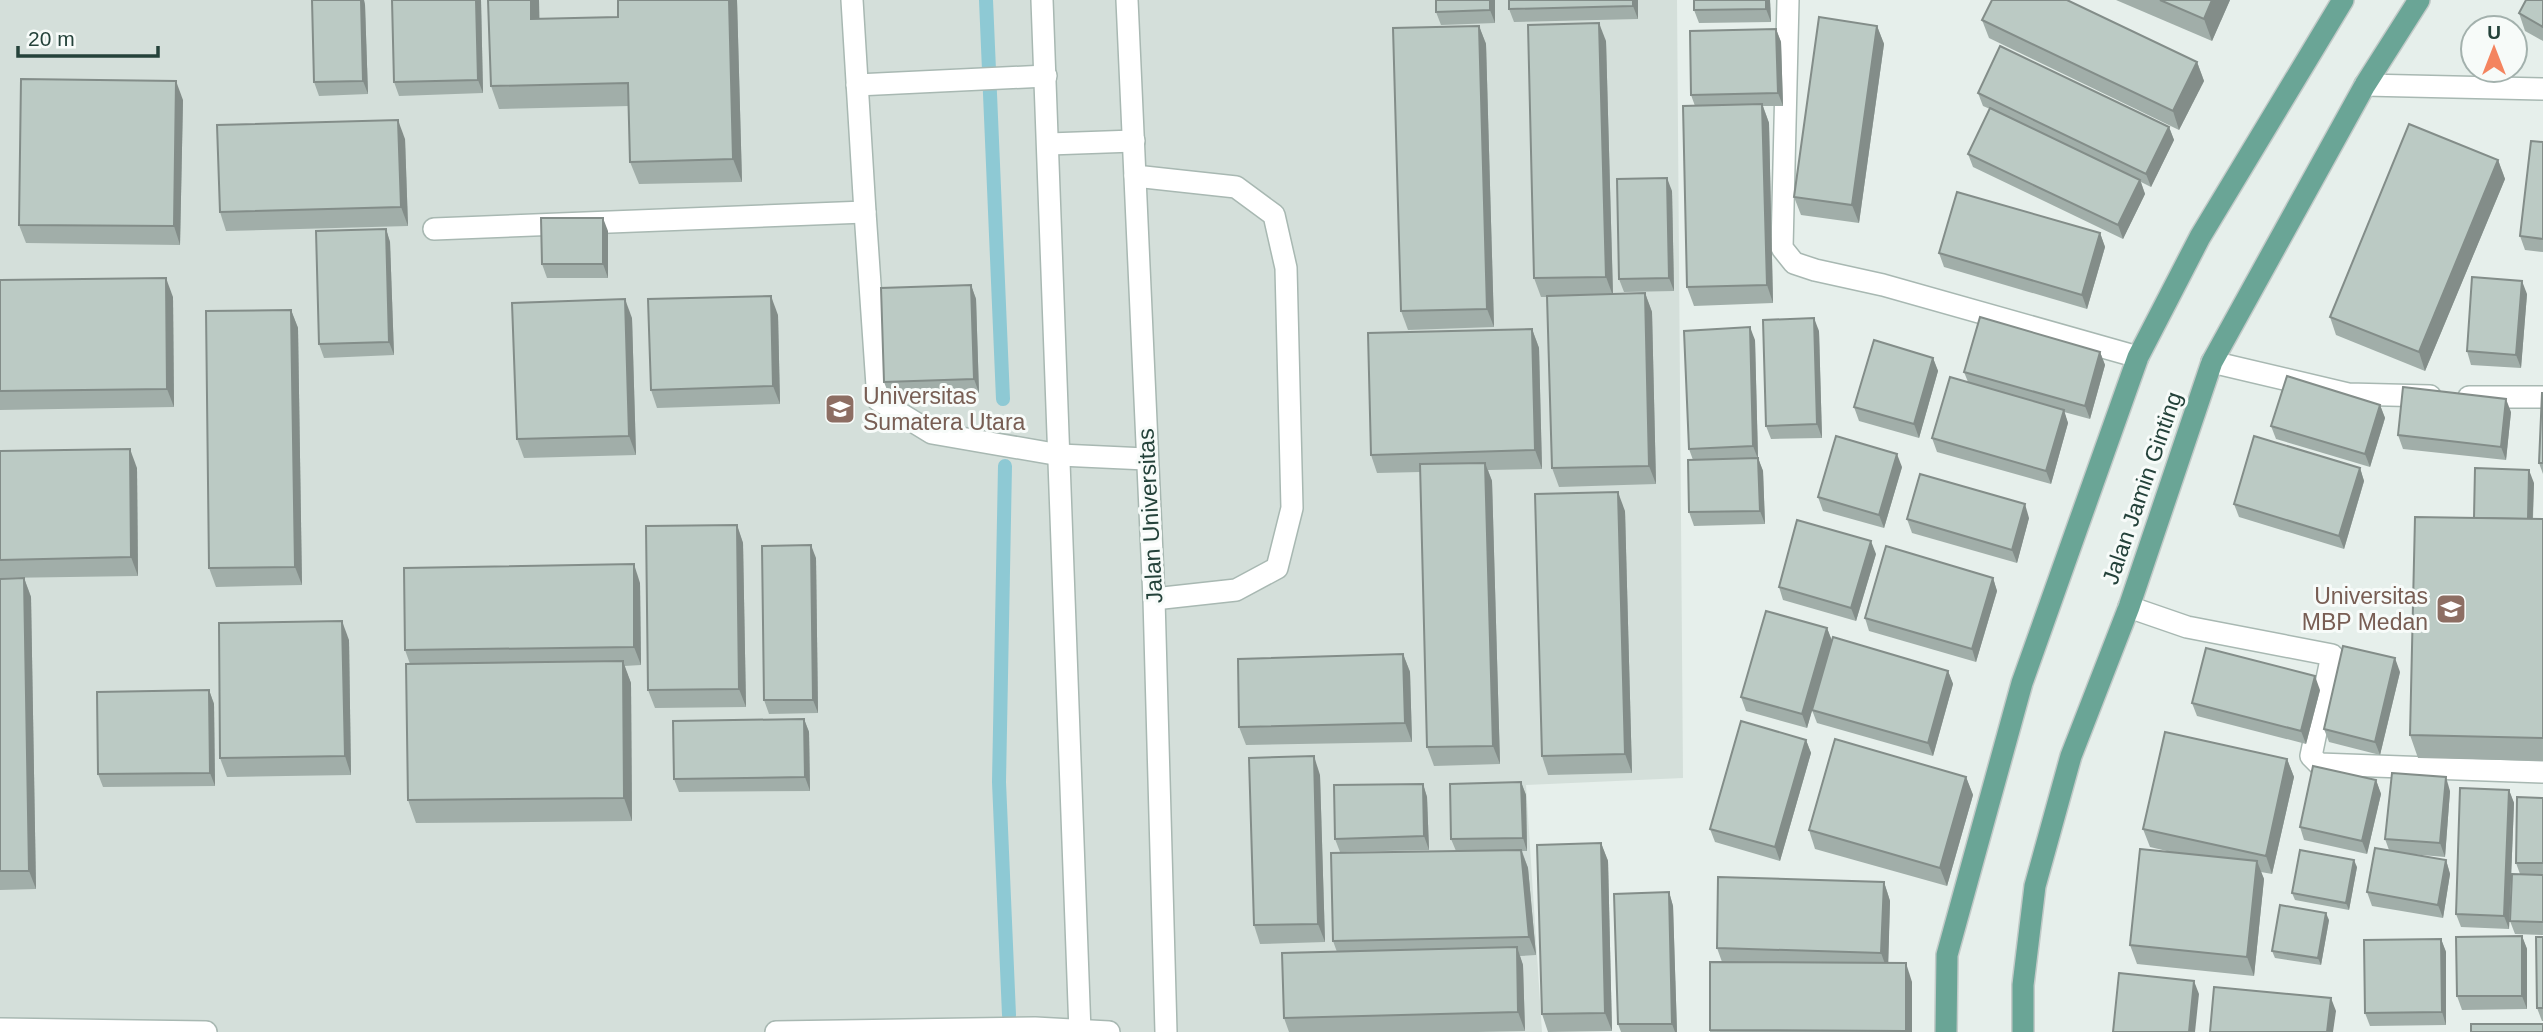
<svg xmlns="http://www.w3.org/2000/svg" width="2543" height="1032" viewBox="0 0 2543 1032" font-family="Arial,sans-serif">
<rect width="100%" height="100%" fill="#e6efeb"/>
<polygon fill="#d4dfda" points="0,0 1677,0 1683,778 1526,785 1542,1032 0,1032"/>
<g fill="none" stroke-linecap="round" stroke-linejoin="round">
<g stroke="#8ec9d4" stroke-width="14">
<polyline points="986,0 1003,399"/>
<polyline points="1005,466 999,782 1009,1015"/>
</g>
<g stroke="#a8b8b2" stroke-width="24">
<g id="lane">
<polyline points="857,85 1046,76"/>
<polyline points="1135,176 1236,187 1274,215 1286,268 1292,508 1277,568 1236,590 1154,599"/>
<polyline points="865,212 878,400 932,433 1060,455 1146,459"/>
<polyline points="434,229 865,212 852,0"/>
<polyline points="0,1029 206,1032"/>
<polyline points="776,1032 1035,1028 1109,1032"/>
</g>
</g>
<g stroke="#a8b8b2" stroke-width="24">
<g id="street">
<polyline points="1042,0 1080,1032"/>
<polyline points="1127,0 1154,599 1166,1032"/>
<polyline points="1788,0 1782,248 1794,263 1815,270 1883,285 2138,357"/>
<polyline points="2365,85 2543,89"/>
<polyline points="1049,144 1134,141"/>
<polyline points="2212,362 2348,394 2430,396"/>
<polyline points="2469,397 2543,397"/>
<polyline points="2129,607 2187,627 2332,655 2311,756 2319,764 2543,772"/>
</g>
</g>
<g stroke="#c2cac8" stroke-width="24">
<g id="primary">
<polyline points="1946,1032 1947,955 2022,683 2138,357 2200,237 2343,0"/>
<polyline points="2023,1032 2023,985 2035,886 2071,756 2129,607 2212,362 2365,85 2419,0"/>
</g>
</g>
<use href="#lane" stroke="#fff" stroke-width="21"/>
<use href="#street" stroke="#fff" stroke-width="21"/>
<use href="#primary" stroke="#6aa596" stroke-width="21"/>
</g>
<g fill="#a1aea9">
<polygon points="312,0 364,0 365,5 368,94 319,96 314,82"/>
<polygon points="392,0 481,0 483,93 399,96 394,82"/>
<polygon points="539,0 539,19 618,17 737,0 742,182 639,184 630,162 629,106 499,109 491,86"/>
<polygon points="1495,0 1495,23 1441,25 1436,12"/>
<polygon points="1509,0 1638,0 1638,19 1514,22 1509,9"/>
<polygon points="1770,0 1771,22 1699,23 1694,10"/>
<polygon points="2116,0 2230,0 2212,41"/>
<polygon points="2543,0 2543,41 2525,31 2519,13"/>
<polygon points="1982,20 2197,62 2204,81 2179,130 1989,38"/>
<polygon points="1479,26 1486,44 1494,327 1408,330 1401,311"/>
<polygon points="1877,26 1884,44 1859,223 1801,215 1794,197"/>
<polygon points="1776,29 1781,42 1783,106 1763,106 1769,123 1773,303 1694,306 1687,287 1695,106 1691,95"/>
<polygon points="1606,41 1613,294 1645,293 1652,312 1656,484 1559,487 1552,468 1547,297 1541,297 1534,278"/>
<polygon points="1978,93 2169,127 2174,140 2151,187 2141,182 2145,194 2123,239 1973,167 1968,154 1990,109 1983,106"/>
<polygon points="183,100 180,245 26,243 19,225"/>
<polygon points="405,139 408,226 226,231 220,212"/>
<polygon points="2543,142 2543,252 2525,250 2520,236"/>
<polygon points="2498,160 2505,179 2425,371 2336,335 2330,317"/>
<polygon points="1672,191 1674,291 1624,292 1619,279"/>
<polygon points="386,229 390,242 394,355 324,358 319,344"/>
<polygon points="608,231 608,278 547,278 542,264"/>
<polygon points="2100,233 2105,247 2087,309 1944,267 1939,253"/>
<polygon points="0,280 173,297 174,407 0,410"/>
<polygon points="971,285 976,299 979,393 889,395 884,382"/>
<polygon points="2527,294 2521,368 2471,365 2467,351"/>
<polygon points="291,310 298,328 302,585 216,587 209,568"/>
<polygon points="778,315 780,404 657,408 651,390"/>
<polygon points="632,318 636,455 524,458 517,439"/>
<polygon points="1532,329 1539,348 1542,469 1488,470 1492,481 1500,764 1434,766 1427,747 1420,472 1377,473 1371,455"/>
<polygon points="1819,331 1822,438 1771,439 1766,426"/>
<polygon points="1755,340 1758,458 1763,471 1765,524 1694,526 1689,512 1693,460 1689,449"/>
<polygon points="2100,352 2105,365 2090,419 2064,412 2068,423 2051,484 1937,452 1932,438 1968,382 1964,372"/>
<polygon points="1933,358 1938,371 1919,438 1859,421 1854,407"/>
<polygon points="2543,393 2543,474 2539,463"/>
<polygon points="2380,405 2385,418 2370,467 2276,439 2271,426"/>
<polygon points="2511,412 2506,460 2403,449 2398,435"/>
<polygon points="0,451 137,468 138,576 0,578"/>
<polygon points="1902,467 1884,528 1823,511 1818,497"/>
<polygon points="2360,468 2364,481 2344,549 2239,517 2234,504"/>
<polygon points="2534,483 2533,519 2543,519 2543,761 2418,758 2410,735 2474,518"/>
<polygon points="1625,511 1632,773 1548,775 1542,756"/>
<polygon points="2029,518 2017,563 1912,533 1907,519"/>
<polygon points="737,525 743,543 746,707 655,708 648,690"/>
<polygon points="1876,554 1856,621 1783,600 1779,587"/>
<polygon points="816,558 818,713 769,714 764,700"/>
<polygon points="24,578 31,597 36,889 0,890 0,579"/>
<polygon points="1993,578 1997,591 1976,662 1869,631 1865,618"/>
<polygon points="640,583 641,665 624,666 631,683 632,821 416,823 408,800 410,664 405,650"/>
<polygon points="1827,628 1832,641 1807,728 1746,711 1741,697"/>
<polygon points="349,640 351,775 227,777 220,758"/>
<polygon points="1403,654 1410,672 1412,742 1246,745 1239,727"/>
<polygon points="1948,671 1953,684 1933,756 1817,723 1812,710"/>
<polygon points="2400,672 2380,755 2329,742 2324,729"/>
<polygon points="209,690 214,704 215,786 103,787 98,774"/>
<polygon points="2320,690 2306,744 2197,716 2192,703"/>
<polygon points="804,719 809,732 810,791 679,792 674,779"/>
<polygon points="1806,740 1811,753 1780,861 1715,842 1710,829"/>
<polygon points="2287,759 2294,777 2272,874 2261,872 2264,879 2254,976 2137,964 2130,945 2171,852 2150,847 2143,829"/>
<polygon points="1320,775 1325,942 1260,944 1254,925"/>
<polygon points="1966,777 1973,795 1947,886 1815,849 1809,830"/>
<polygon points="2376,780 2381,794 2367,854 2304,840 2300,827"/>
<polygon points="1521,782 1526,795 1527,851 1522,851 1528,868 1536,955 1520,956 1523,965 1525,1031 1477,1032 1289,1032 1284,1018 1337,952 1333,941 1456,851 1451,839"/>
<polygon points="1423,784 1427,797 1429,850 1340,852 1335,839"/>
<polygon points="2509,790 2514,803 2509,929 2461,927 2456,914"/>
<polygon points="2450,791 2445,857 2410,854 2446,860 2450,874 2443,918 2372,906 2367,892 2389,850 2385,839"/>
<polygon points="2543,798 2543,935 2515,934 2510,921 2520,874 2516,863"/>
<polygon points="1601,843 1608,861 1612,1031 1548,1032 1542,1014"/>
<polygon points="2357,867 2349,910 2295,900 2292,893"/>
<polygon points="1884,882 1890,901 1888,963 1912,982 1912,1032 1710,1032 1710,1030 1722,962 1717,948"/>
<polygon points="1669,892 1673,906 1677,1032 1621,1032 1618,1024"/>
<polygon points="2329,920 2321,965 2275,958 2272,951"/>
<polygon points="2522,936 2527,949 2527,1009 2462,1010 2457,996"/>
<polygon points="2543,937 2543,1021 2542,1021 2537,1008"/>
<polygon points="2441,939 2446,952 2446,1025 2370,1026 2365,1013"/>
</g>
<g fill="#838d89">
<polygon points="361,0 364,0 365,5 368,94 363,81"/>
<polygon points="476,0 481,0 483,93 478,80"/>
<polygon points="531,0 539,0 540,42 531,19"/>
<polygon points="729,0 737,0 742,182 733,159"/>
<polygon points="1490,0 1495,0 1495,23 1490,10"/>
<polygon points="1633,0 1638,0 1638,19 1633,6"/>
<polygon points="1766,0 1770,0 1771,22 1766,9"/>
<polygon points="2212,0 2230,0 2212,41 2204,19"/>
<polygon points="1599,23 1606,41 1613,296 1606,277"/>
<polygon points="1479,26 1486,44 1494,327 1487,309"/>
<polygon points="1877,26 1884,44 1859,223 1852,205"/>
<polygon points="1776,29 1781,42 1783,106 1778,93"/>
<polygon points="2197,62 2204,81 2179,130 2173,111"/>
<polygon points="176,81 183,100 180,245 174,226"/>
<polygon points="1762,104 1769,123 1773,303 1767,285"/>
<polygon points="398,120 405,139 408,226 401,207"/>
<polygon points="2169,127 2174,140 2151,187 2146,174"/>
<polygon points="2498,160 2505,179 2425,371 2419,352"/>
<polygon points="1667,178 1672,191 1674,291 1669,278"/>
<polygon points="2140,180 2145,194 2123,239 2118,225"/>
<polygon points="603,218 608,231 608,278 603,264"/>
<polygon points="386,229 390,242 394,355 389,342"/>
<polygon points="2100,233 2105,247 2087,309 2082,295"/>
<polygon points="166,278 173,297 174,407 167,389"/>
<polygon points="2522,281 2527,294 2521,368 2516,355"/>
<polygon points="971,285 976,299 979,393 974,379"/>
<polygon points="1645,293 1652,312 1656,484 1649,466"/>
<polygon points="771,296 778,315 780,404 773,386"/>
<polygon points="625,299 632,318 636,455 629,436"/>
<polygon points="291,310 298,328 302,585 295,567"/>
<polygon points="1814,318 1819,331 1822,438 1817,424"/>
<polygon points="1750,327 1755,340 1758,459 1753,446"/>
<polygon points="1532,329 1539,348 1542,469 1535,450"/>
<polygon points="2100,352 2105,365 2090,419 2085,406"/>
<polygon points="1933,358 1938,371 1919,438 1914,424"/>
<polygon points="2506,399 2511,412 2506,460 2501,447"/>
<polygon points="2380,405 2385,418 2370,467 2365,454"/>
<polygon points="2064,410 2068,423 2051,484 2046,471"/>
<polygon points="130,449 137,468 138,576 131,557"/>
<polygon points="1897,454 1902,467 1884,528 1879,515"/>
<polygon points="1758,458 1763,471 1765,524 1760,511"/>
<polygon points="1485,463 1492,481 1500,764 1493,746"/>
<polygon points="2360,468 2364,481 2344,549 2339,536"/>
<polygon points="2529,470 2534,483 2532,534 2528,521"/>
<polygon points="1618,492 1625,511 1632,773 1625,754"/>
<polygon points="2025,504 2029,518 2017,563 2012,550"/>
<polygon points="737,525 743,543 746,707 739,689"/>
<polygon points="1871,541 1876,554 1856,621 1851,608"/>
<polygon points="811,545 816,558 818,713 813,700"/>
<polygon points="634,564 640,583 641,665 634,647"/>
<polygon points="24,578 31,597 36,889 29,871"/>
<polygon points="1993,578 1997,591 1976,662 1972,649"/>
<polygon points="342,621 349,640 351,775 345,756"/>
<polygon points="1827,628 1832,641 1807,728 1802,714"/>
<polygon points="1403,654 1410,672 1412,742 1405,723"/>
<polygon points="2395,658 2400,672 2380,755 2375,742"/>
<polygon points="623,661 631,683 632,821 624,798"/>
<polygon points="1948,671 1953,684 1933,756 1928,743"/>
<polygon points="2315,676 2320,690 2306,744 2301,731"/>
<polygon points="209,690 214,704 215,786 210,773"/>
<polygon points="804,719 809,732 810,791 805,777"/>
<polygon points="1806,740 1811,753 1780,861 1775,847"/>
<polygon points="1314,756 1320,775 1325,942 1318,924"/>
<polygon points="2287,759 2294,777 2272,874 2266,856"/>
<polygon points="1966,777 1973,795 1947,886 1940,868"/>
<polygon points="2446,777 2450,791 2445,857 2440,843"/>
<polygon points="2376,780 2381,794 2367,854 2362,841"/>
<polygon points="1521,782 1526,795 1527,851 1523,838"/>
<polygon points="1423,784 1427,797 1429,850 1424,836"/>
<polygon points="2509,790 2514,803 2509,929 2504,916"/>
<polygon points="1601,843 1608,861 1612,1031 1605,1013"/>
<polygon points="1521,850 1528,868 1536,955 1529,937"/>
<polygon points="2354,860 2357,867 2349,910 2346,903"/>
<polygon points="2446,860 2450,874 2443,918 2438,905"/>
<polygon points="2257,861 2264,879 2254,976 2247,957"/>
<polygon points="1884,882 1890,901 1888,972 1881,953"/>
<polygon points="1669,892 1673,906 1677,1032 1675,1032 1672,1024"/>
<polygon points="2326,913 2329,920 2321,965 2318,958"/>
<polygon points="2522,936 2527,949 2527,1009 2522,996"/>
<polygon points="2441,939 2446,952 2446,1025 2442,1012"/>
<polygon points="1517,947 1523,965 1525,1031 1518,1012"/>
<polygon points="1906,963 1912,982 1912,1032 1906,1032"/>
<polygon points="2194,981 2199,994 2195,1032 2189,1032"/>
<polygon points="2331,998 2336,1011 2333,1032 2327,1032"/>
</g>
<g fill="#bbcac4" stroke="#838d89" stroke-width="2">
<polygon points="312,0 361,0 363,81 314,82"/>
<polygon points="392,0 476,0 478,80 394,82"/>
<polygon points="488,0 531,0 531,19 618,17 618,0 729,0 733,159 630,162 628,83 491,86"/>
<polygon points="1436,0 1490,0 1490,10 1436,12"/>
<polygon points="1509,0 1633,0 1633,6 1509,9"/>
<polygon points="1694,0 1766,0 1766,9 1694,10"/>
<polygon points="1992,0 2067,0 2197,62 2173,111 1982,20"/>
<polygon points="2160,0 2212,0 2204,19"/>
<polygon points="2526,0 2543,0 2543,27 2519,13"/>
<polygon points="1819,17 1877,26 1852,205 1794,197"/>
<polygon points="1599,23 1606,277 1534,278 1528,25"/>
<polygon points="1479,26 1487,309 1401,311 1393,28"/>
<polygon points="1776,29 1778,93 1691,95 1690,31"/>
<polygon points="2000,46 2169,127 2146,174 1978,93"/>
<polygon points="21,79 176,81 174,226 19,225"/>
<polygon points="1762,104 1767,285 1687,287 1683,106"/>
<polygon points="1990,108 2140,180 2118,225 1968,154"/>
<polygon points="398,120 401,207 220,212 217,125"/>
<polygon points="2409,124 2498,160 2419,352 2330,317"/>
<polygon points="2531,141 2543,142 2543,239 2520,236"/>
<polygon points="1667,178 1669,278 1619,279 1617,179"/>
<polygon points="1957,192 2100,233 2082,295 1939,253"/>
<polygon points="541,218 603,218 603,264 542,264"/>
<polygon points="386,229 389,342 319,344 316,231"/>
<polygon points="2472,277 2522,281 2516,355 2467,351"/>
<polygon points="166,278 167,389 0,391 0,280"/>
<polygon points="971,285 974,379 884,382 881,288"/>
<polygon points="1645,293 1649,466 1552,468 1547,296"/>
<polygon points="771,296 773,386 651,390 648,299"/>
<polygon points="625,299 629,436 517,439 512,303"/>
<polygon points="291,310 295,567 209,568 206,311"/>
<polygon points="1980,317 2100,352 2085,406 1964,372"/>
<polygon points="1814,318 1817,424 1766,426 1763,320"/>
<polygon points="1750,327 1753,446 1689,449 1684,331"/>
<polygon points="1532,329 1535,450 1371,455 1368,333"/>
<polygon points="1874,340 1933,358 1914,424 1854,407"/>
<polygon points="2287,376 2380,405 2365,454 2271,426"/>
<polygon points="1950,377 2064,410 2046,471 1932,438"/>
<polygon points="2403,387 2506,399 2501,447 2398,435"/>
<polygon points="2542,393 2543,393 2543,463 2539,463"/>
<polygon points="1836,436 1897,454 1879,515 1818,497"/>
<polygon points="2254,436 2360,468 2339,536 2234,504"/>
<polygon points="130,449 131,557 0,560 0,451"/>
<polygon points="1758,458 1760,511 1689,512 1688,460"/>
<polygon points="1485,463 1493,746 1427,747 1420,464"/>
<polygon points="2475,468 2529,470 2528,519 2474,518"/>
<polygon points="1920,474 2025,504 2012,550 1907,519"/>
<polygon points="1618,492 1625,754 1542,756 1535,494"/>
<polygon points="2415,517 2543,519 2543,738 2410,735"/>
<polygon points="1797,520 1871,541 1851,608 1779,587"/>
<polygon points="737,525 739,689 648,690 646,526"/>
<polygon points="811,545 813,700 764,700 762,546"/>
<polygon points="1886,546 1993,578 1972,649 1865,618"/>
<polygon points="634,564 634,647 405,650 404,568"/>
<polygon points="24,578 29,871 0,871 0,579"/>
<polygon points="1766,611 1827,628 1802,714 1741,697"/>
<polygon points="342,621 345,756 220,758 219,623"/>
<polygon points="1833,637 1948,671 1928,743 1812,710"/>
<polygon points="2343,646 2395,658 2375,742 2324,729"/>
<polygon points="2206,648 2315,676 2301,731 2192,703"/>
<polygon points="1403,654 1405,723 1239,727 1238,659"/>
<polygon points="623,661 624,798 408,800 406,664"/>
<polygon points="209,690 210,773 98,774 97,692"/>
<polygon points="804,719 805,777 674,779 673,721"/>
<polygon points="1741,721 1806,740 1775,847 1710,829"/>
<polygon points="2165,732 2287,759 2266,856 2143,829"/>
<polygon points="1835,739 1966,777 1940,868 1809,830"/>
<polygon points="1314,756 1318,924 1254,925 1249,758"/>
<polygon points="2313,766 2376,780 2362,841 2300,827"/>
<polygon points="2392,773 2446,777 2440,843 2385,839"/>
<polygon points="1521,782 1523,838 1451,839 1450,784"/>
<polygon points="1423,784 1424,836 1335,839 1334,785"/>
<polygon points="2460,788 2509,790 2504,916 2456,914"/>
<polygon points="2517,797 2543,798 2543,863 2516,863"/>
<polygon points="1601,843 1605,1013 1542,1014 1537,845"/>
<polygon points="2375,848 2446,860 2438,905 2367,892"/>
<polygon points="2140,849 2257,861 2247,957 2130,945"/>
<polygon points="1521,850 1529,937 1333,941 1331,853"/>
<polygon points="2300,850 2354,860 2346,903 2292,893"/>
<polygon points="2512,874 2543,875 2543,922 2510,921"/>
<polygon points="1718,877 1884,882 1881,953 1717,948"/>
<polygon points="1669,892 1672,1024 1618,1024 1614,894"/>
<polygon points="2280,905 2326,913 2318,958 2272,951"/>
<polygon points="2522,936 2522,996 2457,996 2456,937"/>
<polygon points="2536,937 2543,937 2543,1008 2537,1008"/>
<polygon points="2441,939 2442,1012 2365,1013 2364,940"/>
<polygon points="1517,947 1518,1012 1284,1018 1282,953"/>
<polygon points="1710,962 1906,963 1906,1031 1710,1030"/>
<polygon points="2119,973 2194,981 2189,1032 2113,1032"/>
<polygon points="2214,987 2331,998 2327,1032 2210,1032"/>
<rect x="2471" y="1024" width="72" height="8"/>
</g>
<defs>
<g id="university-square" transform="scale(1.575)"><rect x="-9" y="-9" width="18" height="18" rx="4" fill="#8d6e63" stroke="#f7fbf9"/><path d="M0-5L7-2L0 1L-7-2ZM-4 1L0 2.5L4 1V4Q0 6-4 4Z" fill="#fff"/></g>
</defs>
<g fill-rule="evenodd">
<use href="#university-square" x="840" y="409"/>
<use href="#university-square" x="2451" y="609"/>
</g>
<g text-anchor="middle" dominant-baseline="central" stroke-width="6" stroke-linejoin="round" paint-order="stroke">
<g font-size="23" fill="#785e54" stroke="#f7fbf9" text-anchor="start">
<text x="863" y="396">Universitas<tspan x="863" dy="26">Sumatera Utara</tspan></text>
<text x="2428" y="596" text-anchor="end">Universitas<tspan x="2428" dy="26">MBP Medan</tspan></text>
</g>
<g font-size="23" fill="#24423a" stroke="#f7fbf9">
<text transform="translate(2142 488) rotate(-71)">Jalan Jamin Ginting</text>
<text transform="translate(1150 516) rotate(-93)">Jalan Universitas</text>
</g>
</g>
<g transform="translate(2494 49)"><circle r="33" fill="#f7fbf9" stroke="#a3b1ad" stroke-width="2"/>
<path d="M0-5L12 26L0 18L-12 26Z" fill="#f4845f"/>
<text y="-10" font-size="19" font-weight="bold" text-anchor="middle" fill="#24423a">U</text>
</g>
<path d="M18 46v10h140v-10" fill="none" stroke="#24423a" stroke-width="3.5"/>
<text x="28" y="46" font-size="21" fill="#24423a" stroke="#f7fbf9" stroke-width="5" paint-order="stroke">20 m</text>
</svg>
